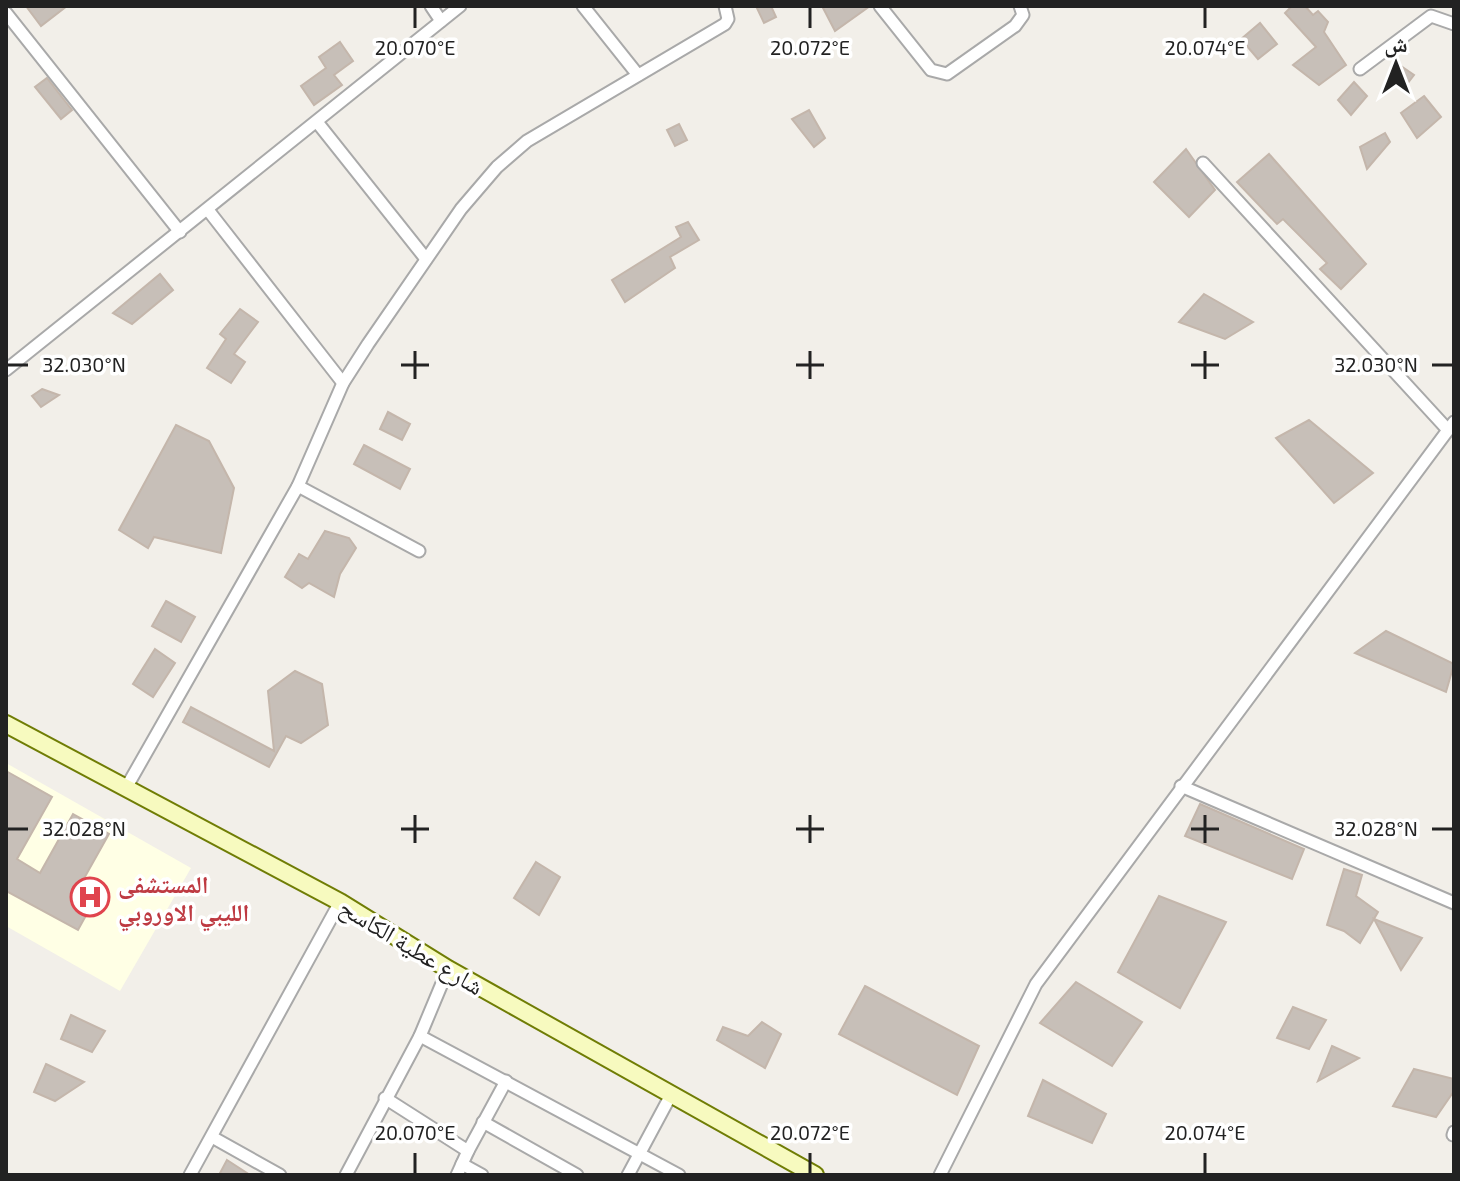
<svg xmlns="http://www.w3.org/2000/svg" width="1460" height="1181" viewBox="0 0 1460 1181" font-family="'Exo 2','Noto Naskh Arabic',sans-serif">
<rect width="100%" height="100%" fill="#f2efe9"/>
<polygon fill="#ffffe5" points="6,763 191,868 120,991 6,926"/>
<g fill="#c7bfb8" stroke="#c4b6ab" stroke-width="2">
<polygon points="26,6 67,6 41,26"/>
<polygon points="756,6 771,6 776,17 764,23"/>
<polygon points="822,6 870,6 835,31"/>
<polygon points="1292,6 1305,6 1313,15 1318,11 1328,22 1324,32 1346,65 1319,85 1293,65 1316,47 1285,13"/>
<polygon points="1260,23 1277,44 1258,59 1241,39"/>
<polygon points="340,42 353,61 334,75 342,85 314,105 301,86 326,68 319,57"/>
<polygon points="1401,66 1414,75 1404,88 1392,76"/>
<polygon points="47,78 72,110 61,119 35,87"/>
<polygon points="1354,82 1367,96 1351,115 1338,100"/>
<polygon points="1424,96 1441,117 1417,138 1401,113"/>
<polygon points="809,110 825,138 814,147 792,119"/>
<polygon points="679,124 687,140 675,146 667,130"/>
<polygon points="1385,133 1390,142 1367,169 1360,147"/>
<polygon points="1186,149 1215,190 1189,217 1154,182"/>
<polygon points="1269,154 1366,264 1341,289 1320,269 1327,263 1283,219 1277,224 1237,182"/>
<polygon points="688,222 699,240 670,257 675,268 625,302 612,280 681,237 676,227"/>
<polygon points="160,274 173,290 132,324 113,313"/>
<polygon points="1204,294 1253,322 1225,339 1179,322"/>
<polygon points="240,309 258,322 234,354 245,362 231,383 207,368 226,339 220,334"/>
<polygon points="42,389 59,395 41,407 32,396"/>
<polygon points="388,412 410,424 402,440 380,429"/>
<polygon points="1309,420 1373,473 1334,503 1276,438"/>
<polygon points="176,425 209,441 234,488 221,553 154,537 148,548 119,530"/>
<polygon points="364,445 410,469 400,489 354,464"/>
<polygon points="325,531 349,538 356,548 340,574 334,597 309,583 302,588 285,577 299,554 308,559"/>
<polygon points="166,601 195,617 181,642 152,626"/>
<polygon points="1386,631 1454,664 1446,692 1355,653"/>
<polygon points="155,649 175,663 153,697 133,684"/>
<polygon points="295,671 322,684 328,725 301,743 286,736 269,767 183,722 191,707 274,751 268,691"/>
<polygon points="6,771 52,797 17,859 40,873 73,814 109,834 73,898 90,908 78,930 6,891"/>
<polygon points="1200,804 1304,849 1292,879 1185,836"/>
<polygon points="536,862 560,877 539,915 514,898"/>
<polygon points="1344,869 1362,875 1356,896 1378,912 1360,943 1344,931 1327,925"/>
<polygon points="1159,896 1226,922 1180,1008 1118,972"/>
<polygon points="1374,919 1422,938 1401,970"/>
<polygon points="1076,982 1142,1022 1112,1066 1040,1023"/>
<polygon points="865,986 979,1046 957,1095 839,1034"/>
<polygon points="1293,1007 1326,1020 1309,1049 1277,1038"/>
<polygon points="71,1015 105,1031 92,1052 61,1039"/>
<polygon points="762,1022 781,1034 765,1068 717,1040 723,1027 748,1036"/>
<polygon points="1332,1046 1359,1058 1318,1081"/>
<polygon points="46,1064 84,1082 55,1101 34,1092"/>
<polygon points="1414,1069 1454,1079 1454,1091 1436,1117 1393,1106"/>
<polygon points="1043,1080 1106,1114 1092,1143 1028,1116"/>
<polygon points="227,1160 250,1175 219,1175"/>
</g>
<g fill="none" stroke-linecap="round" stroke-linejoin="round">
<g stroke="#a9a9a9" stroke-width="15">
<g id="street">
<polyline points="431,6 441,21"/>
<polyline points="583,6 638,75"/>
<polyline points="880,6 931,70 947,74 1015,26 1023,15 1020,6"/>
<polyline points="6,13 180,232"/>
<polyline points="1360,69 1431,16 1454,24"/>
<polyline points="317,122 426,259"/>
<polyline points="1203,163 1448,430"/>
<polyline points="208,210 343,383"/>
<polyline points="6,370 460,6"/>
<polyline points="298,486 343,383 368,344 461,209 497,167 527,141 725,24 728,19 725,6"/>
<polyline points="1181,786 1454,903"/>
<polyline points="126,788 298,486 419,551"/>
<polyline points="420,1036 679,1175"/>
<polyline points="385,1098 468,1151 462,1164 482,1175"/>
<polyline points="483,1122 577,1175"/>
<polyline points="1453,1135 1454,1132"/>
<polyline points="212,1137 280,1175"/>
<polyline points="468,1151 506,1081"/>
<polyline points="190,1175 340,902"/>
<polyline points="346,1175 420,1036 448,969"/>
<polyline points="457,1175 462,1164"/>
<polyline points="628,1175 672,1093"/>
<polyline points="940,1175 1036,984 1454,422"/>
</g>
</g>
<g stroke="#707d05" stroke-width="20">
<polyline id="secondary" points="6,724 340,902 448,969 815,1175"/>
</g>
<use href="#street" stroke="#fff" stroke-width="11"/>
<use href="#secondary" stroke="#f7fabf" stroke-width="16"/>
</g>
<path fill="none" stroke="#222" stroke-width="3" d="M 415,8 L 415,28M 810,8 L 810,28M 1205,8 L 1205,28M 415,351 L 415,379M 810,351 L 810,379M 1205,351 L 1205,379M 8,365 L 28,365M 401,365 L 429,365M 796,365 L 824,365M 1191,365 L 1219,365M 1432,365 L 1452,365M 415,815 L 415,843M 810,815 L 810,843M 1205,815 L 1205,843M 8,829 L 28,829M 401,829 L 429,829M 796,829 L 824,829M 1191,829 L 1219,829M 1432,829 L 1452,829M 415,1153 L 415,1173M 810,1153 L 810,1173M 1205,1153 L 1205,1173"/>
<defs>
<g id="hospital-ring" transform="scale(2)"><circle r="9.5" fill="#fff" stroke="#e0444e" stroke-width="1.5"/><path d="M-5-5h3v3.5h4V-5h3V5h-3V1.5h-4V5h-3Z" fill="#e0444e"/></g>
</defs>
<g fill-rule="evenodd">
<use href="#hospital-ring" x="90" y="897"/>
</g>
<g text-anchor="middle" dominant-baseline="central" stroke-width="7" stroke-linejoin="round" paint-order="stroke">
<g font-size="24" font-weight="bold" fill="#be3a42" stroke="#fff" text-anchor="start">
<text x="118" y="883">المستشفی<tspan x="118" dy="28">الليبي الاوروبي</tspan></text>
</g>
<g font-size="24" fill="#222" stroke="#fff">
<text transform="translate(412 946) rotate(31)">شارع عطية الكاسح</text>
</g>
</g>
<g font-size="20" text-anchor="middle" fill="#222" stroke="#fff" stroke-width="7" stroke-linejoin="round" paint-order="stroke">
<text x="415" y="55">20.070°E</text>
<text x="810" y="55">20.072°E</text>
<text x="1205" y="55">20.074°E</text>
<text x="84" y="372">32.030°N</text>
<text x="1376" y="372">32.030°N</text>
<text x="84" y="836">32.028°N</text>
<text x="1376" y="836">32.028°N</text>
<text x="415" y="1140">20.070°E</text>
<text x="810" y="1140">20.072°E</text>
<text x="1205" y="1140">20.074°E</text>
</g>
<rect width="1460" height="1181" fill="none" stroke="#222222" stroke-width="16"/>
<g transform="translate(1396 64)" stroke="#ffffff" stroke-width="6" paint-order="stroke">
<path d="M0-6L14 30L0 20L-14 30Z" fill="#222222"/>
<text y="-12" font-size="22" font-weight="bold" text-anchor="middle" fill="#222222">ش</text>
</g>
</svg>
